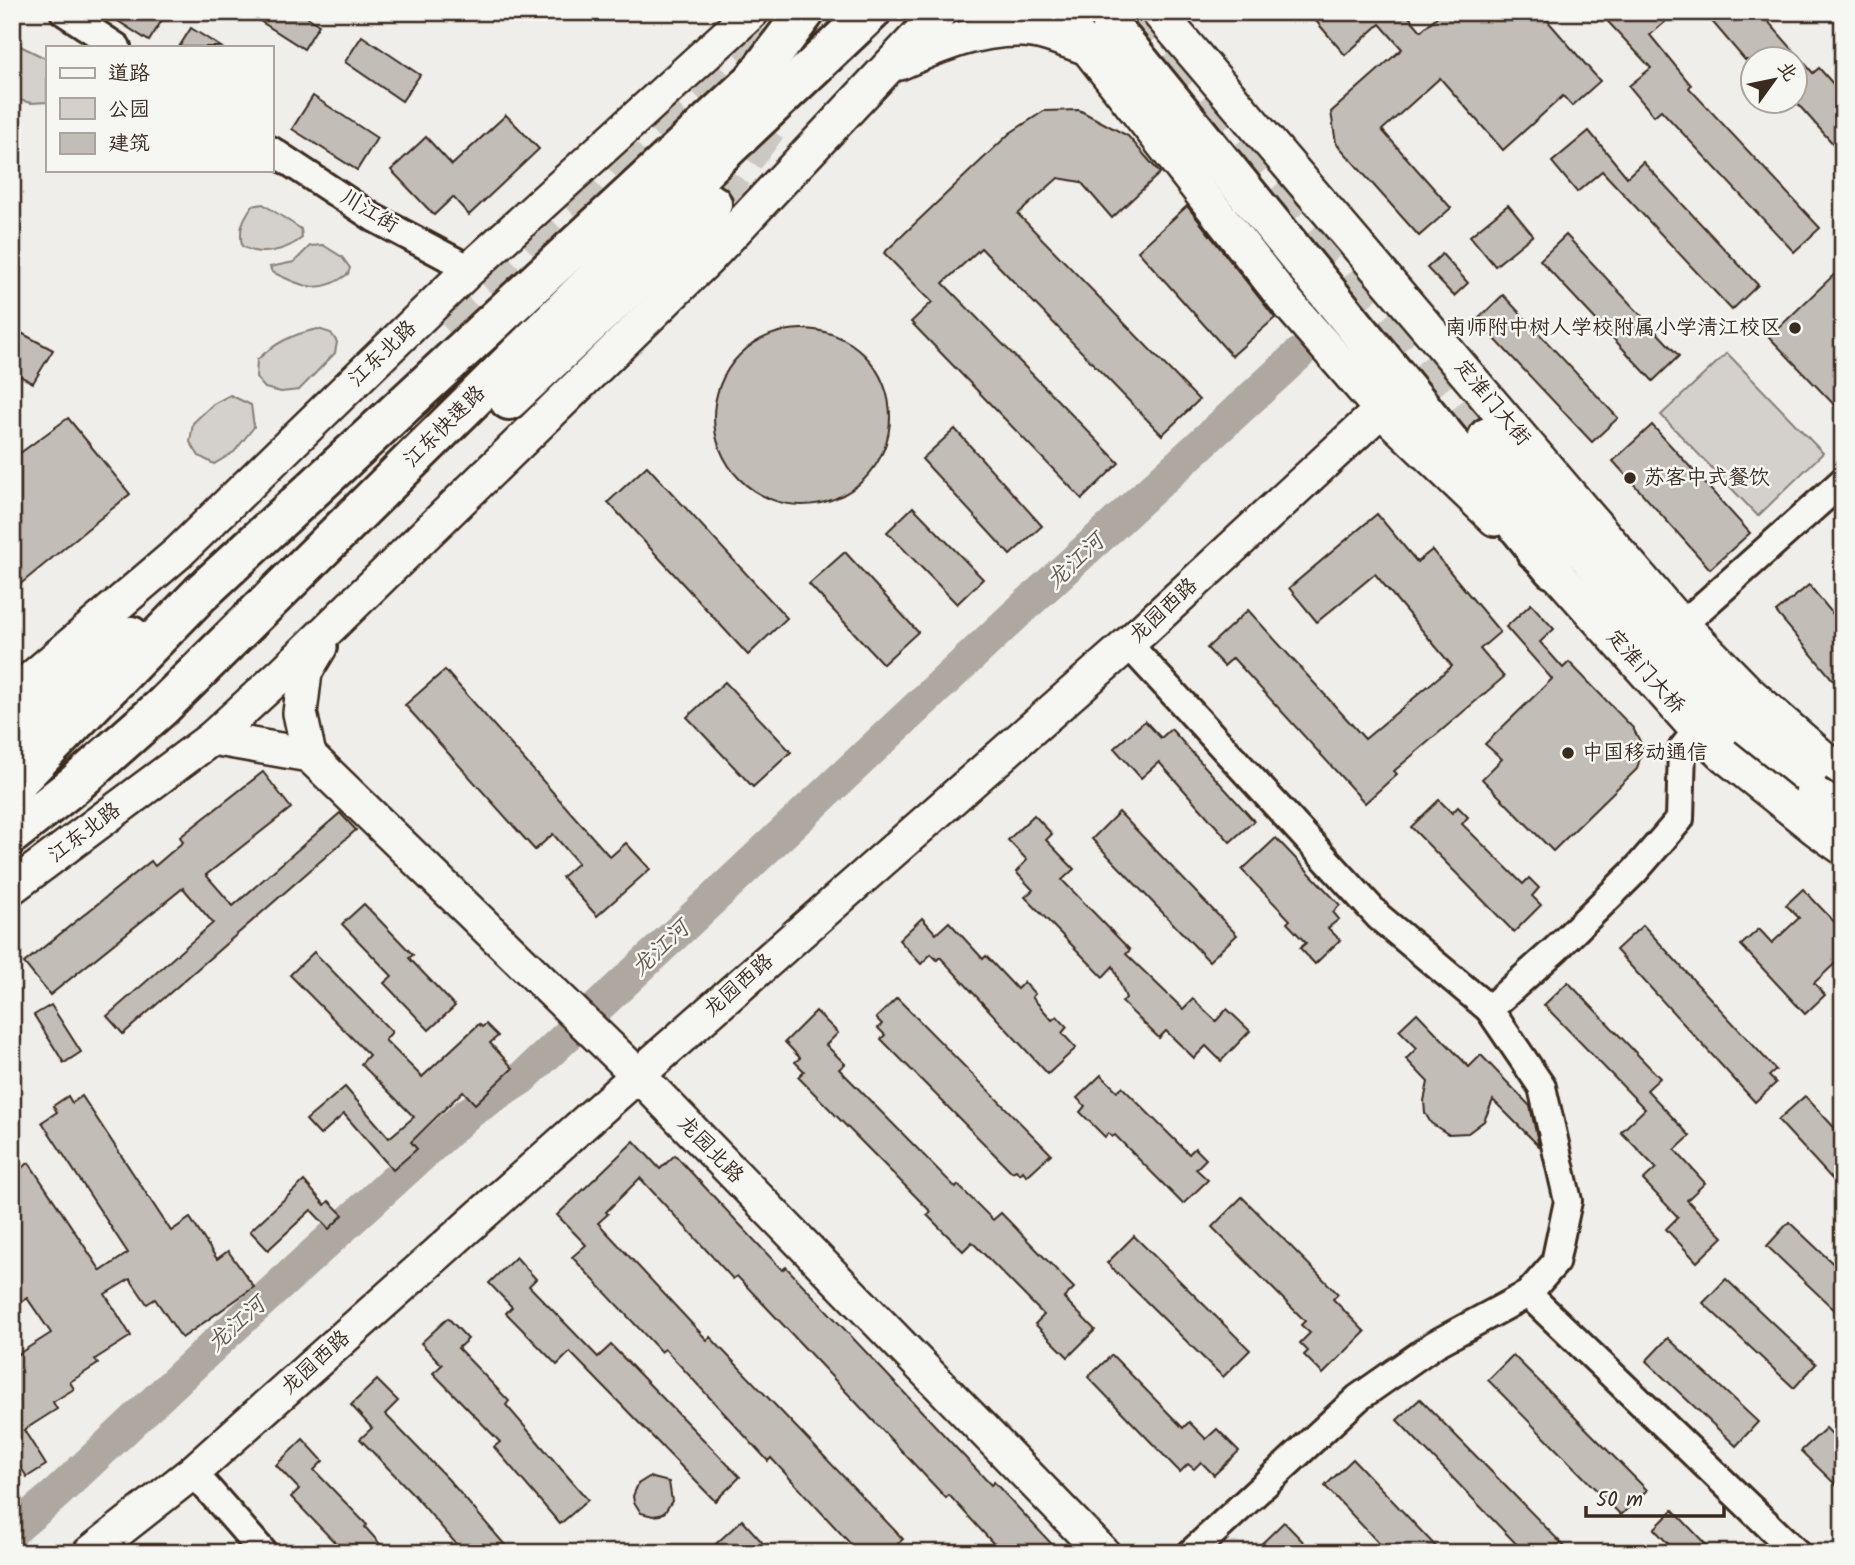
<svg xmlns="http://www.w3.org/2000/svg" width="1855" height="1565" viewBox="0 0 1855 1565" font-family="Kalam,'LXGW WenKai TC',sans-serif">
<rect width="100%" height="100%" fill="#efeeea"/>
<filter id="ink" filterUnits="userSpaceOnUse"><feTurbulence type="fractalNoise" baseFrequency=".0143" numOctaves="2"/><feDisplacementMap in="SourceGraphic" scale="14" xChannelSelector="R" yChannelSelector="G"/><feConvolveMatrix kernelMatrix="1 2 1 2 8 2 1 2 1" color-interpolation-filters="sRGB"/></filter>
<g filter="url(#ink)">
<g fill="#d4d1cc" stroke="#887e75" stroke-width="2">
<polygon points="12,42 47,59 47,102 31,103 12,98"/>
<path d="M 263,204 L 301,229 L 302,238 C 287,250 260,258 242,246 C 239,228 242,221 252,206 Z"/>
<path d="M 323,245 L 342,257 L 350,268 L 348,274 C 318,296 303,286 272,272 L 270,267 L 294,262 L 310,246 Z"/>
<path d="M 318,329 L 331,333 L 337,342 L 335,353 L 299,390 L 281,392 L 265,388 L 256,378 L 257,360 C 275,343 293,334 318,329 Z"/>
<polygon points="1727,353 1823,453 1758,516 1661,415"/>
<polygon points="230,395 251,405 254,427 234,452 214,464 199,456 190,442 193,423 213,404"/>
</g>
<g fill="none" stroke-linecap="round" stroke-linejoin="round">
<polyline stroke="#afa8a1" stroke-width="33" points="12,1531 56,1494 214,1345 467,1114 521,1079 1013,617 1299,354"/>
</g>
<g fill="#c2bdb7" stroke="#3b2a1e" stroke-width="2">
<polygon points="104,12 167,12 149,41"/>
<polygon points="246,12 300,12 319,25 304,49"/>
<polygon points="1325,12 1405,12 1421,31 1442,12 1540,12 1600,81 1572,106 1563,96 1503,150 1440,78 1382,130 1451,208 1419,236 1336,143 1331,112 1402,49 1380,24 1345,55 1316,21"/>
<polygon points="1599,12 1655,12 1665,22 1650,35 1691,85 1689,88 1820,228 1794,252 1661,110 1654,116 1629,86 1651,68"/>
<polygon points="1704,12 1760,12 1813,73 1819,68 1843,95 1843,155 1796,102 1796,60 1745,60"/>
<polygon points="191,28 221,47 179,47"/>
<polygon points="362,36 420,75 402,101 345,62"/>
<polygon points="313,96 377,138 357,170 292,129"/>
<polygon points="1079,110 1128,136 1160,173 1112,218 1081,182 1058,178 1018,214 1199,400 1162,435 981,248 943,283 1119,463 1082,499 911,322 932,302 884,253 1010,133 1044,111"/>
<polygon points="506,115 539,149 469,215 453,197 434,215 391,170 426,137 452,165"/>
<polygon points="1589,131 1627,177 1643,162 1758,285 1732,310 1602,171 1577,192 1552,162"/>
<polygon points="1508,205 1533,235 1495,266 1470,236"/>
<polygon points="1187,206 1275,318 1232,356 1138,251"/>
<polygon points="1566,235 1679,356 1653,381 1540,260"/>
<polygon points="1442,254 1468,283 1454,296 1427,268"/>
<polygon points="1843,266 1843,414 1769,337"/>
<polygon points="1503,295 1618,418 1592,442 1477,320"/>
<polygon points="12,328 53,350 33,383 12,372"/>
<circle cx="802" cy="417" r="88"/>
<polygon points="68,418 130,494 12,591 12,459"/>
<polygon points="1652,425 1750,533 1710,569 1613,461"/>
<polygon points="955,429 1042,526 1010,555 922,459"/>
<polygon points="647,466 787,618 748,655 608,502"/>
<polygon points="913,507 983,579 957,604 887,532"/>
<polygon points="1377,514 1417,562 1432,550 1500,632 1480,649 1504,677 1394,771 1397,774 1365,803 1233,658 1224,666 1207,648 1248,610 1365,739 1452,666 1375,574 1317,622 1289,588"/>
<polygon points="845,552 918,632 883,664 809,584"/>
<polygon points="1809,585 1843,626 1843,692 1776,612"/>
<polygon points="1531,604 1554,629 1540,642 1563,668 1569,662 1633,728 1643,747 1637,769 1553,851 1482,779 1502,759 1485,744 1552,679 1506,627"/>
<polygon points="445,670 610,857 626,843 650,869 597,916 562,877 578,863 553,834 535,850 405,705"/>
<polygon points="725,682 791,752 753,787 687,717"/>
<polygon points="1145,721 1161,738 1171,729 1254,821 1230,842 1159,762 1141,778 1114,748"/>
<polygon points="263,772 291,808 206,875 233,906 340,813 356,830 123,1034 107,1016 213,923 183,888 50,995 24,963 151,861 155,866 183,842 180,837"/>
<polygon points="1439,800 1452,813 1458,807 1468,817 1462,824 1523,884 1529,878 1539,888 1532,896 1541,905 1514,932 1411,827"/>
<polygon points="1119,812 1237,935 1209,961 1092,839"/>
<polygon points="1034,815 1052,834 1046,840 1074,869 1062,880 1130,950 1126,954 1183,1009 1193,999 1216,1021 1227,1009 1250,1031 1221,1061 1206,1046 1194,1058 1166,1031 1159,1038 1122,1002 1126,998 1113,966 1103,977 1025,897 1033,890 1016,872 1027,860 1008,840"/>
<polygon points="1276,838 1340,905 1333,912 1339,919 1328,928 1340,940 1315,964 1300,948 1306,943 1287,923 1290,920 1242,870"/>
<polygon points="1803,889 1843,931 1843,956 1814,983 1825,995 1805,1014 1741,945 1759,929 1772,943 1799,918 1786,905"/>
<polygon points="364,904 413,955 409,958 455,1006 429,1030 384,983 392,976 342,924"/>
<polygon points="922,918 936,934 949,922 983,959 986,956 1017,989 1024,982 1035,994 1032,997 1052,1020 1057,1016 1067,1027 1062,1033 1076,1048 1048,1074 940,957 937,960 931,954 921,964 899,940"/>
<polygon points="1643,925 1776,1070 1769,1076 1776,1083 1755,1102 1616,950"/>
<polygon points="314,952 392,1032 385,1040 422,1077 479,1024 482,1027 486,1024 498,1036 490,1043 513,1068 475,1104 463,1091 411,1142 417,1149 393,1170 344,1114 320,1135 306,1120 345,1087 389,1138 414,1117 361,1064 369,1055 290,975"/>
<polygon points="1568,982 1660,1078 1647,1090 1690,1136 1675,1150 1705,1183 1687,1200 1723,1237 1697,1262 1666,1229 1678,1217 1643,1180 1656,1168 1621,1132 1645,1109 1544,1005"/>
<polygon points="897,998 1051,1154 1027,1176 1023,1171 1020,1174 1016,1170 1012,1172 881,1039 885,1035 878,1028 882,1024 876,1018"/>
<polygon points="51,1005 81,1052 64,1063 34,1015"/>
<polygon points="816,1011 838,1033 826,1045 845,1064 839,1069 956,1188 958,1185 993,1220 1001,1213 1074,1288 1064,1298 1095,1330 1068,1357 1035,1324 1044,1315 972,1242 963,1251 927,1215 931,1212 798,1077 804,1071 795,1062 800,1058 785,1042"/>
<polygon points="1417,1013 1469,1067 1481,1055 1530,1106 1539,1146 1493,1100 1484,1121 1468,1133 1448,1134 1431,1123 1425,1113 1424,1101 1428,1082 1406,1059 1417,1048 1399,1030"/>
<polygon points="1101,1075 1117,1091 1122,1087 1189,1154 1195,1148 1206,1159 1196,1169 1208,1180 1183,1204 1115,1135 1112,1137 1108,1133 1105,1137 1080,1112 1085,1106 1077,1098"/>
<polygon points="68,1096 72,1103 82,1096 171,1231 190,1218 217,1259 228,1251 254,1287 182,1338 155,1299 147,1304 130,1279 105,1294 131,1336 95,1359 98,1364 70,1382 74,1389 53,1402 57,1409 24,1430 46,1465 27,1477 12,1454 12,1358 51,1333 27,1298 12,1308 12,1174 29,1163 101,1271 128,1253 42,1122 57,1112 53,1106"/>
<polygon points="1805,1096 1843,1137 1843,1191 1778,1120"/>
<polygon points="634,1141 660,1169 675,1155 782,1270 786,1267 991,1485 994,1482 1060,1553 1002,1553 949,1495 946,1498 737,1276 733,1279 640,1178 606,1212 608,1214 598,1223 707,1340 710,1337 903,1539 888,1553 859,1553 771,1458 768,1461 665,1349 661,1352 572,1257 586,1245 557,1215"/>
<polygon points="304,1181 325,1205 329,1201 343,1215 329,1229 311,1210 268,1250 250,1231"/>
<polygon points="1242,1197 1338,1294 1333,1299 1365,1332 1323,1374 1304,1355 1308,1351 1300,1343 1310,1333 1301,1325 1305,1321 1212,1227"/>
<polygon points="1789,1222 1843,1273 1843,1318 1767,1246"/>
<polygon points="1134,1236 1250,1350 1223,1377 1107,1263"/>
<polygon points="516,1257 536,1279 529,1286 598,1357 611,1345 740,1477 715,1501 570,1352 557,1365 506,1313 512,1307 489,1283"/>
<polygon points="1726,1279 1816,1364 1794,1388 1703,1303"/>
<polygon points="448,1318 468,1339 458,1348 509,1401 506,1405 588,1500 560,1524 494,1447 500,1442 433,1373 442,1365 421,1343"/>
<polygon points="1668,1338 1758,1422 1736,1446 1646,1361"/>
<polygon points="1112,1355 1183,1428 1189,1422 1206,1439 1217,1429 1239,1451 1214,1475 1201,1462 1194,1469 1188,1464 1180,1472 1088,1377"/>
<polygon points="1513,1355 1647,1490 1621,1515 1488,1380"/>
<polygon points="377,1380 398,1401 385,1414 448,1479 512,1553 464,1553 414,1495 360,1439 372,1428 351,1405"/>
<polygon points="1420,1399 1571,1553 1525,1553 1397,1420"/>
<polygon points="1826,1428 1843,1445 1843,1492 1801,1451"/>
<polygon points="303,1439 323,1461 314,1470 367,1525 365,1527 388,1553 345,1553 291,1497 299,1489 276,1465"/>
<polygon points="1353,1459 1442,1553 1388,1553 1325,1486"/>
<polygon points="649,1477 669,1482 672,1501 665,1512 660,1515 653,1516 641,1513 634,1502 633,1496 638,1484"/>
<polygon points="1673,1510 1714,1553 1677,1553 1654,1529"/>
<polygon points="742,1520 772,1553 706,1553"/>
<polygon points="1284,1522 1314,1553 1252,1553"/>
</g>
<g fill="none" stroke-linecap="round" stroke-linejoin="round">
<g stroke="#cbc7c1" stroke-width="38" stroke-dasharray="38 19" stroke-linecap="butt">
<polyline points="1128,12 1211,106 1488,437"/>
<polyline points="712,204 776,115"/>
<polyline points="452,335 725,73 784,12"/>
</g>
<g stroke="#3b2a1e" stroke-width="32">
<g id="minor">
<polyline points="64,12 117,47"/>
<polyline points="271,150 374,218 470,269"/>
<polyline points="1682,625 1843,481"/>
<polyline points="1128,644 1379,917 1489,1009 1542,1087 1568,1201 1555,1263 1528,1294 1435,1344 1358,1398 1191,1553"/>
<polyline points="1489,1009 1556,949 1635,871 1680,819 1682,749 1697,730"/>
<polyline points="1528,1294 1797,1553"/>
<polyline points="193,1472 264,1553"/>
</g>
</g>
<g stroke="#3b2a1e" stroke-width="38">
<g id="major">
<polyline points="1059,12 1287,302 1381,410 1495,519"/>
<polyline points="1158,12 1669,611 1749,693 1843,775"/>
<path d="M 899,63 C 938,46 977,29 1021,30 C 1043,30 1069,42 1090,49"/>
<polyline points="1533,552 1553,569 1697,730 1724,755"/>
<polyline points="12,695 178,553 470,269 752,12"/>
<polyline points="212,738 309,755"/>
<polyline points="309,755 638,1075 1103,1553"/>
<polyline points="309,755 300,713 305,672 320,647"/>
<polyline points="12,887 212,738 283,673 707,260 940,12"/>
<polyline points="90,1553 193,1472 638,1075 1128,644 1381,410"/>
</g>
</g>
<g stroke="#3b2a1e" stroke-width="44">
<g id="highway">
<polyline points="1112,28 1553,569"/>
<polyline points="509,400 673,246 712,204"/>
<polyline points="1488,437 1719,710 1814,796"/>
<polyline points="12,736 131,636"/>
<polyline points="12,787 201,593 752,82 805,12"/>
<polyline points="12,834 74,785 162,707 719,156 871,12"/>
</g>
</g>
<use href="#minor" stroke="#f6f6f2" stroke-width="26"/>
<use href="#major" stroke="#f6f6f2" stroke-width="33"/>
<use href="#highway" stroke="#f6f6f2" stroke-width="38"/>
<g stroke="#3b2a1e" stroke-width="38" stroke-linecap="butt">
<polyline id="major-bridge" points="1724,755 1816,829 1843,848"/>
</g>
<g stroke="#3b2a1e" stroke-width="44" stroke-linecap="butt">
<polyline id="highway-bridge" points="1814,796 1843,815"/>
</g>
<polyline stroke="#3b2a1e" stroke-width="3.5" stroke-dasharray="7 5" stroke-linecap="butt" points="1682,749 1700,763"/>
<use href="#major-bridge" stroke="#f6f6f2" stroke-width="33"/>
<use href="#highway-bridge" stroke="#f6f6f2" stroke-width="38"/>
</g>
</g>
<g fill="#3b2a1e" stroke="#f6f6f2" stroke-width="2.5">
<circle cx="1795" cy="328" r="7"/>
<circle cx="1630" cy="478" r="7"/>
<circle cx="1568" cy="753" r="7"/>
</g>
<g text-anchor="middle" dominant-baseline="central" stroke-width="5" stroke-linejoin="round" paint-order="stroke">
<g font-size="21" fill="#3b2a1e" stroke="#f6f6f2">
<text transform="translate(369 212) rotate(31)">川江街</text>
<text transform="translate(383 354) rotate(-44)">江东北路</text>
<text transform="translate(1492 403) rotate(50)">定淮门大街</text>
<text transform="translate(445 427) rotate(-45)">江东快速路</text>
<text transform="translate(1164 611) rotate(-43)">龙园西路</text>
<text transform="translate(1645 672) rotate(48)">定淮门大桥</text>
<text transform="translate(85 833) rotate(-37)">江东北路</text>
<text transform="translate(739 986) rotate(-41)">龙园西路</text>
<text transform="translate(710 1150) rotate(46)">龙园北路</text>
<text transform="translate(316 1363) rotate(-42)">龙园西路</text>
</g>
<g font-size="21" fill="#3b2a1e" stroke="#f6f6f2" text-anchor="start">
<text x="1781" y="328" text-anchor="end">南师附中树人学校附属小学清江校区</text>
<text x="1644" y="478">苏客中式餐饮</text>
<text x="1582" y="753">中国移动通信</text>
</g>
<g font-size="23" font-style="italic" fill="#64564c" stroke="#f6f6f2">
<text transform="translate(1076 562) rotate(-43)">龙江河</text>
<text transform="translate(661 949) rotate(-43)">龙江河</text>
<text transform="translate(237 1325) rotate(-42)">龙江河</text>
</g>
</g>
<rect width="1855" height="1565" fill="none" stroke="#f6f6f2" stroke-width="42"/>
<rect x="21" y="21" width="1813" height="1523" fill="none" stroke="#3b2a1e" stroke-width="2.5" filter="url(#ink)"/>
<rect x="46" y="46" width="228" height="126" fill="#f6f6f2" stroke="#aba49d" stroke-width="2"/>
<rect x="60" y="68" width="35" height="10" fill="#f6f6f2" stroke="#aba49d" stroke-width="2"/>
<text x="108" y="80" font-size="21" fill="#3b2a1e">道路</text>
<rect x="60" y="98" width="35" height="21" fill="#d4d1cc" stroke="#aba49d" stroke-width="2"/>
<text x="108" y="116" font-size="21" fill="#3b2a1e">公园</text>
<rect x="60" y="133" width="35" height="21" fill="#c2bdb7" stroke="#aba49d" stroke-width="2"/>
<text x="108" y="150" font-size="21" fill="#3b2a1e">建筑</text>
<g transform="translate(1774 80) rotate(57)"><circle r="33" fill="#f6f6f2" stroke="#aba49d" stroke-width="2"/>
<path d="M0-5L12 26L0 18L-12 26Z" fill="#3b2a1e"/>
<text y="-10" font-size="19" font-weight="bold" text-anchor="middle" fill="#3b2a1e">北</text>
</g>
<path d="M1586 1506v10h138v-10" fill="none" stroke="#3b2a1e" stroke-width="3.5"/>
<text x="1596" y="1506" font-size="21" fill="#3b2a1e" stroke="#f6f6f2" stroke-width="5" paint-order="stroke">50 m</text>
</svg>
